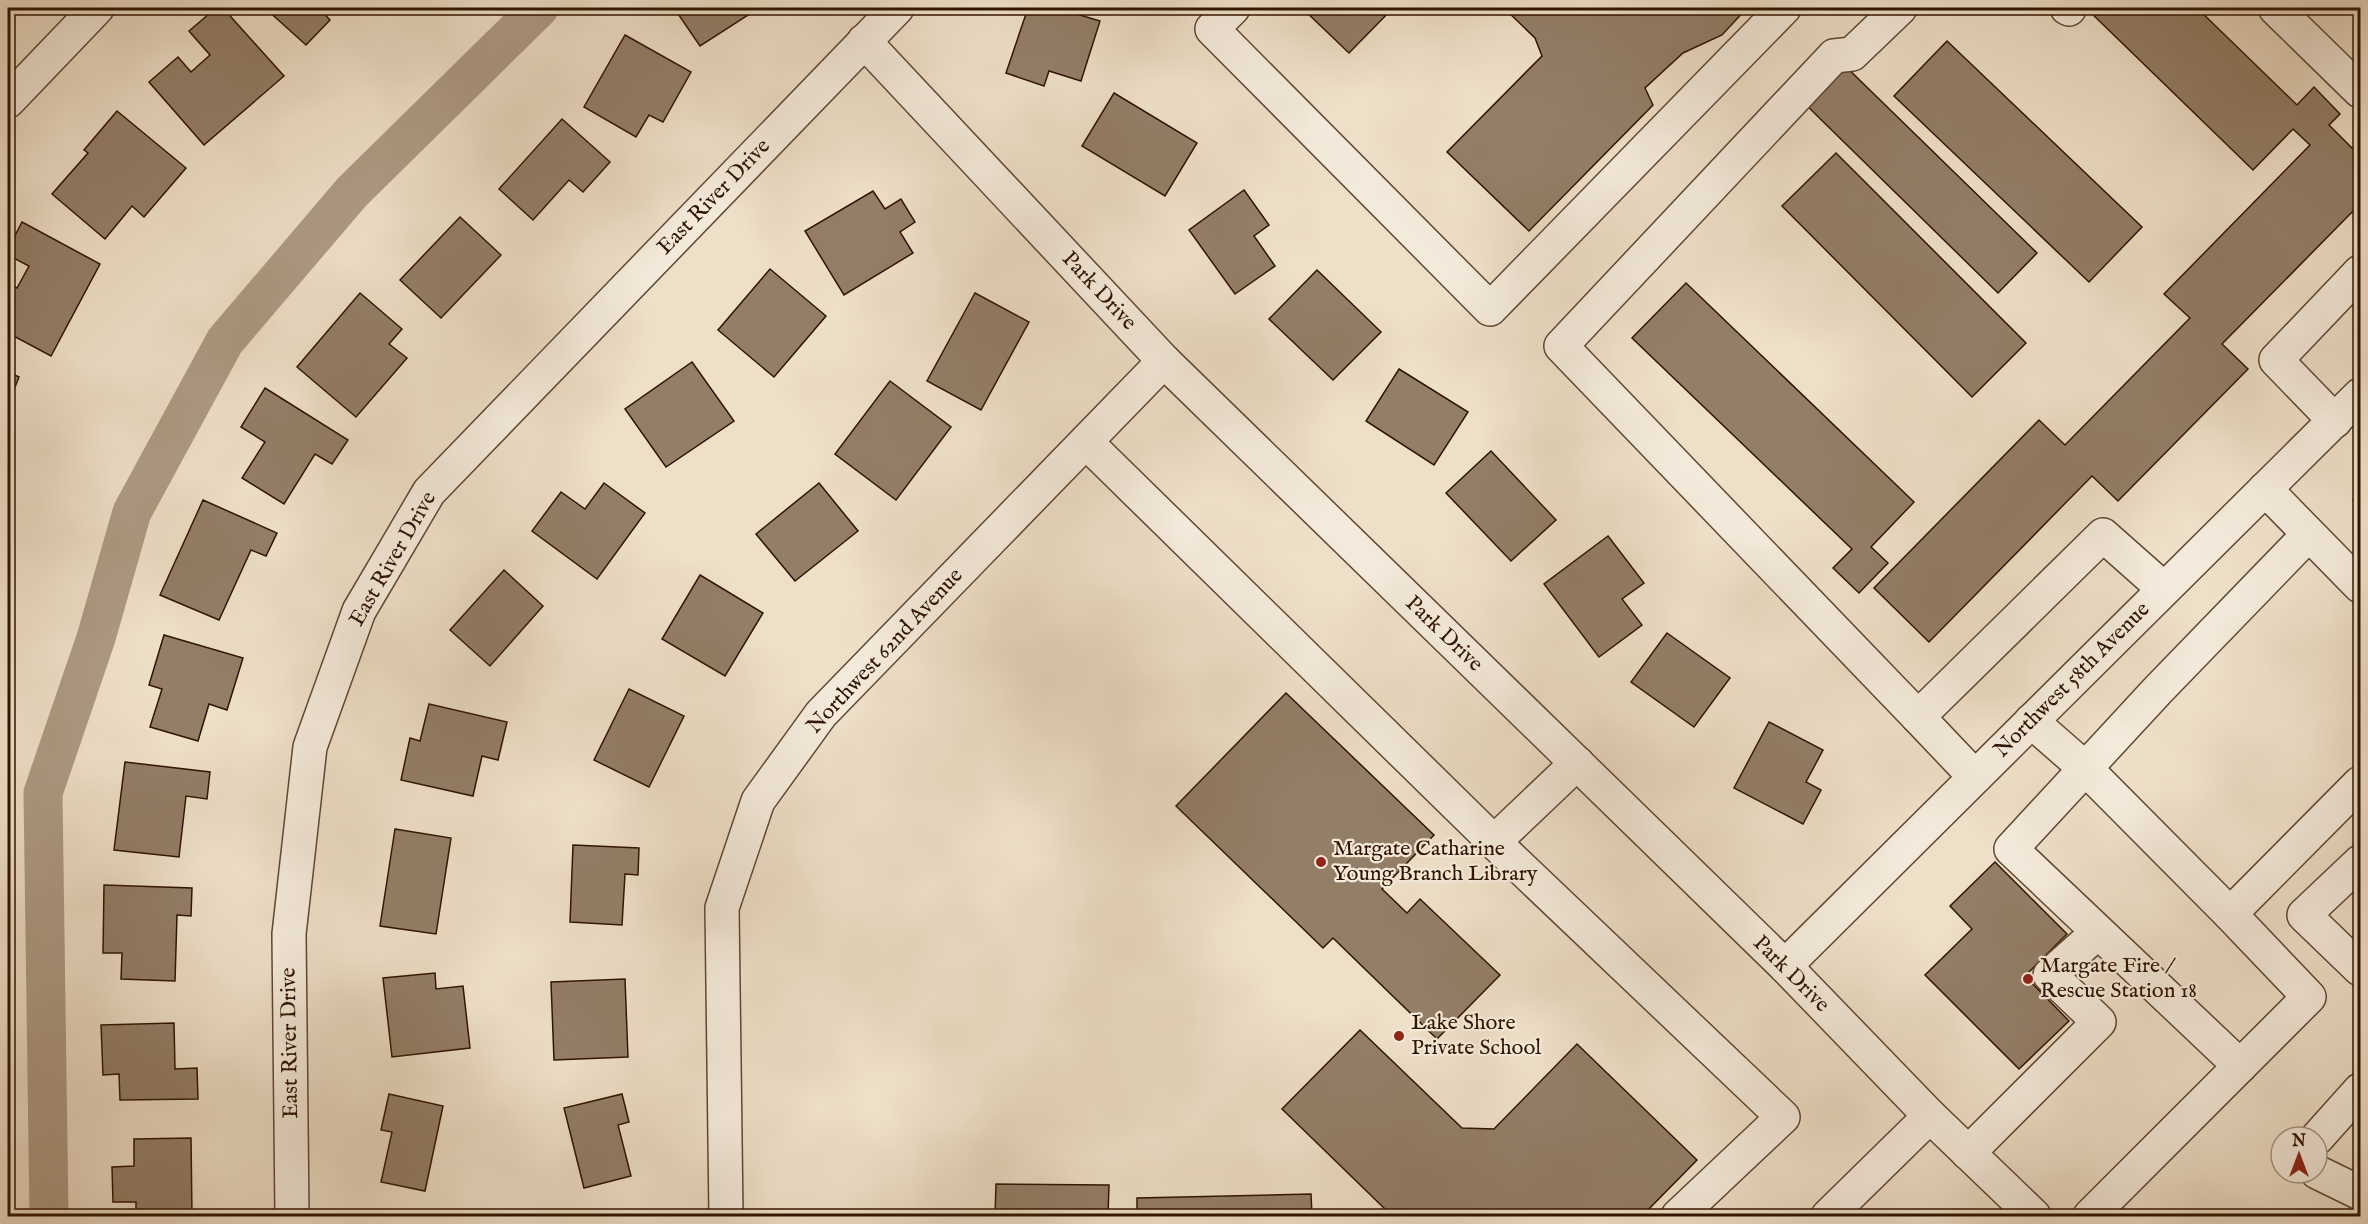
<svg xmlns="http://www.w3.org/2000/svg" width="2368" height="1224" viewBox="0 0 2368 1224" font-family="'IM FELL English',serif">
<rect width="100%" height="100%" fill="#eedfc8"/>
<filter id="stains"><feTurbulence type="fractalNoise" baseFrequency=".00333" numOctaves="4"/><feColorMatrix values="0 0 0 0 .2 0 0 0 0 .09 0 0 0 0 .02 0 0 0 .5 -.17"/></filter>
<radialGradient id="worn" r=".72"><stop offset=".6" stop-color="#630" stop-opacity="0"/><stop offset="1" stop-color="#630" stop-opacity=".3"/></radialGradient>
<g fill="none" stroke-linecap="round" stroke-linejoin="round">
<polyline stroke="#ad9a84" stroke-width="39" points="49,1216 43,793 96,638 132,512 225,341 352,192 539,8"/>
</g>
<g fill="#937e68" stroke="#301400" stroke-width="1.5">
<polygon points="216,8 223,8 284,76 204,145 149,82 178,57 191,72 210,55 189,31"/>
<polygon points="265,8 319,8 330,20 306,45"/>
<polygon points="674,8 759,8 700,46"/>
<polygon points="1028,8 1057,8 1100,21 1081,81 1049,71 1044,86 1006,73"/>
<polygon points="1302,8 1393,8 1349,53"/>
<polygon points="1504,8 1747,8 1722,35 1683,53 1645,88 1653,105 1529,231 1447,152 1542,56 1535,38"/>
<polygon points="2086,8 2197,8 2297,105 2314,87 2340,114 2329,125 2360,156 2360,204 2222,344 2248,369 2118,501 2092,476 1929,642 1874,588 2039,420 2065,445 2190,318 2164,294 2310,145 2293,129 2253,170"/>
<polygon points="625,35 691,72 663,122 649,115 636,137 584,107"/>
<polygon points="1947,41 2142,227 2089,282 1894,96"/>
<polygon points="1838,59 2037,253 1998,293 1799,98"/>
<polygon points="1114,93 1197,143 1165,196 1082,146"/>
<polygon points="117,111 186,168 144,217 132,206 105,239 52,194 88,153 84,150"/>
<polygon points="562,119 610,162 583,192 569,180 533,220 499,189"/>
<polygon points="1836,153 2026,343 1972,397 1782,206"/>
<polygon points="1244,190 1269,225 1254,236 1275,266 1235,294 1189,230"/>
<polygon points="873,191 885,209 901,199 915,222 900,232 913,253 844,295 805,231"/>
<polygon points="460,217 501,255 441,318 400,280"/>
<polygon points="22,222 100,264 51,356 8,333 8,283 17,288 29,266 8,255 8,249"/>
<polygon points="770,269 826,316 774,377 718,330"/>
<polygon points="1317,270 1381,332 1333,380 1269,319"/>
<polygon points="1686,283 1914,502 1871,547 1888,563 1859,593 1833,568 1852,549 1632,338"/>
<polygon points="360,293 402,329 389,344 407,358 356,417 297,367"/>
<polygon points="975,293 1029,322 981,410 927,381"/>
<polygon points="692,362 734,421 666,467 625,409"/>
<polygon points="1399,369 1468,412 1434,465 1366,421"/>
<polygon points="8,372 19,377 8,405"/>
<polygon points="890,381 951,427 896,500 835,454"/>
<polygon points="265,388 348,440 332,464 315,454 284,504 242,478 265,442 241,427"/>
<polygon points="1491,451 1556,520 1511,561 1446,493"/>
<polygon points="604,483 645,513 597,579 532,531 561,492 585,509"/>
<polygon points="819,483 858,531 795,581 756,534"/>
<polygon points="2360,492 2360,508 2353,500"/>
<polygon points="203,500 277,533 266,556 251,550 219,620 160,595"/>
<polygon points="1608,536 1644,583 1622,599 1642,625 1599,657 1544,584"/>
<polygon points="504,570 543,606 490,666 450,630"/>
<polygon points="700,575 763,613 725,676 662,639"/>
<polygon points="1667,633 1730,678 1694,727 1631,682"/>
<polygon points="164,635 243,658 227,710 209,704 198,741 150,727 162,689 149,685"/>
<polygon points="629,689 684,716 649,787 594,760"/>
<polygon points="1286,693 1434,835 1382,889 1407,913 1420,899 1500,975 1437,1039 1333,938 1323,948 1176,806"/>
<polygon points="429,704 507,722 498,760 482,756 473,796 401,780 410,738 420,741"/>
<polygon points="1769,722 1823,750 1806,782 1821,790 1803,824 1734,788"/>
<polygon points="125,762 210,772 207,799 186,796 179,857 114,850"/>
<polygon points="395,829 451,838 436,934 380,926"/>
<polygon points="573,845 639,848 638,875 625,874 622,925 570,922"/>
<polygon points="1995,862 2067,934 2025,976 2069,1021 2019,1069 1925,975 1972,929 1950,906"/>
<polygon points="104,885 192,888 191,916 177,915 175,981 121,979 122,953 103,953"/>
<polygon points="435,973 436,989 463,986 470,1048 392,1057 383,978"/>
<polygon points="625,979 628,1057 554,1060 551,982"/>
<polygon points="174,1023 175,1069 197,1068 198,1099 120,1100 119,1074 103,1075 101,1025"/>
<polygon points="1360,1030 1462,1128 1494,1129 1577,1044 1697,1160 1642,1216 1380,1216 1386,1210 1282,1109"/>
<polygon points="389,1094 443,1106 425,1191 381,1182 392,1132 381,1130"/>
<polygon points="622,1094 629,1122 618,1125 631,1176 584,1188 564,1108"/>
<polygon points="191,1138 192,1216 136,1216 136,1202 113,1202 112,1167 134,1166 134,1139"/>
<polygon points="996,1184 1109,1185 1108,1216 995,1216"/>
<polygon points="1311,1194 1312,1216 1137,1216 1137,1198"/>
</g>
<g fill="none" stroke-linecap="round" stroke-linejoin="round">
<g stroke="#604732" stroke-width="36">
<g id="minor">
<polyline points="1233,8 1212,29 1490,309 1784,8"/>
<polyline points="1900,8 1852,54 1834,56 1561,346 1918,717 2103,535 2164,589"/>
<polyline points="2067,8 2069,9"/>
<polyline points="2275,8 2360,91"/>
<polyline points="864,41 1164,361 1785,966 1930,1116 2034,1216"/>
<polyline points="8,101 97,8"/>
<polyline points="2335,421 2276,360 2360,272"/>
<polyline points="1086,442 1494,842 1783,1117 1678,1216"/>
<polyline points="2265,489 2360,586"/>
<polyline points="1918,717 1975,777"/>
<polyline points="2031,721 2086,769 2230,914 2360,783"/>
<polyline points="1494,842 1577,763"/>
<polyline points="2360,862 2304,915 2360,969"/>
<polyline points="1785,966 2360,395"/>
<polyline points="2240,1066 2011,849 2157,691 2308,535"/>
<polyline points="2317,1138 2360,1090"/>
<polyline points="1968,1153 2099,1022 2050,975 2097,933"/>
<polyline points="2317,1172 2360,1193"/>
<polyline points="292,1216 289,934 310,747 359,611 429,492 897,8"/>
<polyline points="726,1216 722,908 758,801 821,714 1164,361"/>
<polyline points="1828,1216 1930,1116"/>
<polyline points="2090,1216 2309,997 2230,914"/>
</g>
</g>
<use href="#minor" stroke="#f4eadb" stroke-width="33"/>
</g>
<g fill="#8f2418" stroke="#f4eadb" stroke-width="2">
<circle cx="1321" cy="862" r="6"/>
<circle cx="2028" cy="979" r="6"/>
<circle cx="1399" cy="1036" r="6"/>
</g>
<g text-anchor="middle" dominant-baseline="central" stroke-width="4.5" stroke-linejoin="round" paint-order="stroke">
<g font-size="22" fill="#301400" stroke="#f4eadb">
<text transform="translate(714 197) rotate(-46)">East River Drive</text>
<text transform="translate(1099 291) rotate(47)">Park Drive</text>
<text transform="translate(393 559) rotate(-60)">East River Drive</text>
<text transform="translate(1444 634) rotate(44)">Park Drive</text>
<text transform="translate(885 651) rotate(-47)">Northwest 62nd Avenue</text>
<text transform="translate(2072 680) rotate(-45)">Northwest 58th Avenue</text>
<text transform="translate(1791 974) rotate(45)">Park Drive</text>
<text transform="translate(290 1043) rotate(-91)">East River Drive</text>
</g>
<g font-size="22" fill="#301400" stroke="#f4eadb" text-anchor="start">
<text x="1333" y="849">Margate Catharine<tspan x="1333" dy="25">Young Branch Library</tspan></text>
<text x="2040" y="966">Margate Fire /<tspan x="2040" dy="25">Rescue Station 18</tspan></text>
<text x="1411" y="1023">Lake Shore<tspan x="1411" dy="25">Private School</tspan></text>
</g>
</g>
<rect width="2368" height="1224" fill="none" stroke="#eedfc8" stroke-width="30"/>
<rect x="9" y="9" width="2350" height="1206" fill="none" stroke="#301400" stroke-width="3"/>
<rect x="15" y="15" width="2338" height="1194" fill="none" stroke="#301400" stroke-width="1.5"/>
<g transform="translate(2299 1155)"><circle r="28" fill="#f4eadb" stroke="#a69483" stroke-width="1.5"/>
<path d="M0-4.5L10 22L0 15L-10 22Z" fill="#8f2418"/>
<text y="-9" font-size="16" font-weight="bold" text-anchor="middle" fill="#301400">N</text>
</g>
<rect width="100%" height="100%" filter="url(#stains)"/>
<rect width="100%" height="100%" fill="url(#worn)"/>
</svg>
